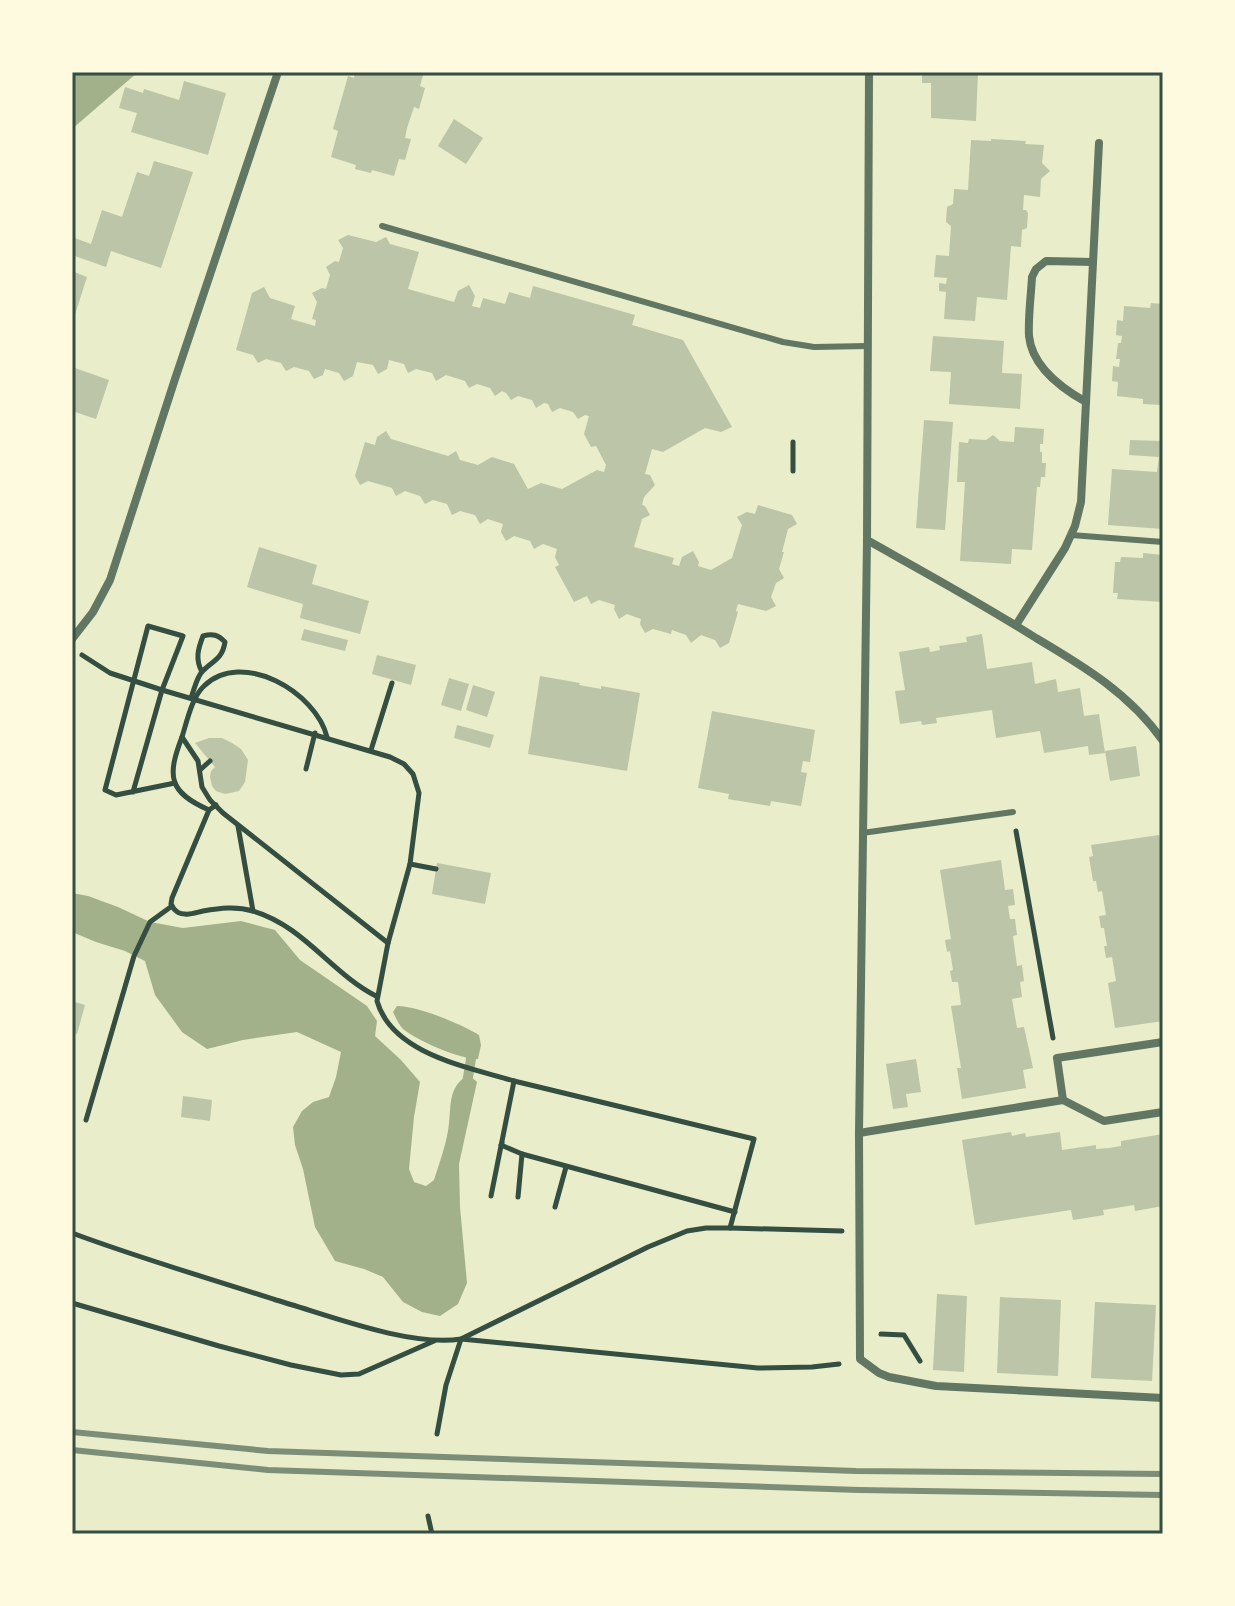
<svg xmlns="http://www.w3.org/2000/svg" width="1235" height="1606" viewBox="0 0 1235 1606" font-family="Raleway,sans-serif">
<rect width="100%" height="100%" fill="#e9edc9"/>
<g fill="#a3b18a">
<polygon points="72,72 138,72 72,129"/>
<path d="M 72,893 L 88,896 L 118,907 L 150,922 L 183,928 L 241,921 L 275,930 L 300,960 L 367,1006 L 377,1021 L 375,1036 L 401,1060 L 420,1082 L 414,1117 L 409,1169 L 414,1182 L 426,1186 L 434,1180 C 439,1164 445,1148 448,1131 C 452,1110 446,1086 469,1075 L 477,1082 L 459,1164 L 460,1207 L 467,1283 L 458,1304 L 440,1316 L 422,1312 L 403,1302 L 383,1277 L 364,1269 L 335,1261 L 315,1227 L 303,1169 L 295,1145 L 293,1127 L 302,1111 L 313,1102 L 329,1097 L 336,1077 L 341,1052 L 297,1032 L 243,1040 L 207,1049 L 182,1032 L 155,995 L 145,961 L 125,951 L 96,942 L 72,932 Z"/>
<path d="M 397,1006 C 418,1006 461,1024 479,1035 L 481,1045 L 478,1059 C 459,1059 418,1041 403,1029 C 399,1025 396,1018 393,1012 Z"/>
</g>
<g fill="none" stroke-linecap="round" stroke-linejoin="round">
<polyline stroke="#a3b18a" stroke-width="10" points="466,1089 471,1059 469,1045"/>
</g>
<g fill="#bcc5a7">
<polygon points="355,72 424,72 420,86 425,88 419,109 414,107 407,128 405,138 411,139 405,160 399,159 394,176 372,170 371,173 355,169 356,165 331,157 338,131 333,129 348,76 354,78"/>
<polygon points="922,72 978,72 976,121 931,118 931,83 922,83"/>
<polygon points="184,81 226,93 208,155 131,132 137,113 119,108 125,87 143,93 144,89 179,100"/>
<polygon points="454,119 483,138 466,164 438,146"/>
<polygon points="991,139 1026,141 1025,144 1044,145 1042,163 1050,171 1041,179 1040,197 1024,195 1023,210 1026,210 1028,213 1027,228 1022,230 1021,247 1011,246 1007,300 977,297 975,321 944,319 946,292 939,291 939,283 946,284 947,278 934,277 936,255 949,256 951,226 946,222 947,207 953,204 954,189 968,190 971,140 991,141"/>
<polygon points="154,161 193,172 161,268 111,251 106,267 72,255 72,237 91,244 102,210 122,217 137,172 149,176"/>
<polygon points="348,235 376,242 386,237 390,244 419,252 408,289 454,302 458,291 469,285 475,296 472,306 480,308 483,298 505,304 509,292 530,298 533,286 635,315 632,325 683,340 732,427 721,432 705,428 663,452 652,449 645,474 650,475 655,485 644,497 642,505 645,506 650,515 642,519 634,547 674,558 672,564 679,566 682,557 693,551 699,562 698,566 711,570 732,558 742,525 737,517 747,512 755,514 758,505 792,515 797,524 788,529 782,552 784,552 779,569 784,578 776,583 771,597 776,606 766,611 738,604 736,611 738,612 729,643 720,648 715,640 701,635 691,643 686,635 672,630 671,634 653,629 645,633 640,624 641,619 627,614 619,619 614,609 615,605 599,600 591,604 587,596 574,602 555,567 559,565 555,557 557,549 543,544 534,549 530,541 514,536 506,541 501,532 503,524 488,519 480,524 475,515 460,511 452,515 447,504 433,500 425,504 420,496 405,491 396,496 392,488 368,481 360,485 355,476 365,442 375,445 377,437 386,431 391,439 448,456 456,451 460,460 478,465 492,457 514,464 528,489 541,483 562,489 597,470 604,472 606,465 596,446 591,447 584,434 589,416 585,415 578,419 573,412 560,408 552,412 548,404 544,403 536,408 532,400 518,396 511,400 506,393 502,391 495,396 490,388 477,384 469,388 465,381 446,375 436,381 432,373 416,369 408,373 404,364 389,360 387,369 378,374 373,365 357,362 353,376 344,381 339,373 325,369 323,375 314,379 309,371 294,367 286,371 281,363 266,359 258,363 253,355 236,350 252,293 264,287 270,298 295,306 291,319 315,326 316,320 312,319 317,302 312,293 322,288 326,289 330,275 326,267 335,261 339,262 343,248 338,240"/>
<polygon points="72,271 87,277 73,321 72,321"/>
<polygon points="1151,303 1163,304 1162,405 1143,404 1143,399 1117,396 1118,382 1112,381 1113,366 1119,367 1120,359 1116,359 1118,343 1121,343 1122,336 1116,335 1117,320 1123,321 1124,306 1150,308"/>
<polygon points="933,336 1004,341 1002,373 1022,374 1020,409 949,404 951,372 930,371"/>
<polygon points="72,367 109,380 96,419 72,411"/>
<polygon points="924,420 953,422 945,530 916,528"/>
<polygon points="1015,427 1044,429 1043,444 1040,444 1040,452 1042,452 1042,463 1046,463 1045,477 1041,477 1040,487 1037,487 1032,550 1012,549 1011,564 960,561 965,482 957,482 959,442 968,443 969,439 986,440 993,435 1000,441 1014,442"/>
<polygon points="1130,440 1163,441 1163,529 1108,525 1112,469 1157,472 1159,457 1129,455"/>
<polygon points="259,547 317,565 312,584 369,601 360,634 300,618 303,604 247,587"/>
<polygon points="1143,553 1163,555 1163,602 1117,599 1118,593 1113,593 1115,562 1120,562 1121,557 1143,558"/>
<polygon points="304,629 348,640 345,651 301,640"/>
<polygon points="982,634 987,669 1032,662 1035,684 1056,679 1058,692 1080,688 1084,716 1099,714 1105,753 1089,755 1088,746 1044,753 1040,731 996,738 992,710 936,718 937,723 922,725 921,721 900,724 895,691 905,690 899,652 929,647 930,652 940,650 939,646 967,642 966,637"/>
<polygon points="377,655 416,665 411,685 372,674"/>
<polygon points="540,676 580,683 579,685 601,689 601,686 640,693 627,771 528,754"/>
<polygon points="449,678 469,684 461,711 441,705"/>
<polygon points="473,685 495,692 487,717 466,710"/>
<polygon points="712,711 815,730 810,762 803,761 801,772 807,773 801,806 771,801 770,806 728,799 729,794 698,788"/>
<polygon points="457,725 494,735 490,748 454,738"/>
<polygon points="209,738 222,738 232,743 241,749 248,760 245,782 239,791 225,794 216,791 212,786 210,777 211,771 215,767 195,743"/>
<polygon points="1136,746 1140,776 1110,781 1105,751"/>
<polygon points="1159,835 1163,851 1163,1021 1115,1028 1108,983 1116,981 1112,957 1106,958 1104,946 1107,946 1104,928 1101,928 1099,916 1106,915 1102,891 1098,892 1096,881 1093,881 1089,857 1093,856 1091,845"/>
<polygon points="1001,860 1005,890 1013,889 1015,905 1008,906 1010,919 1015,919 1017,935 1013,936 1017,966 1022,965 1024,981 1020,982 1022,997 1012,999 1017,1028 1024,1027 1033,1068 1023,1070 1026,1088 962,1099 957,1068 961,1068 951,1006 961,1005 958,982 952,982 950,971 953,970 950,951 947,952 945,940 951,939 940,870"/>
<polygon points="437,863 491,873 485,904 432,894"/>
<polygon points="72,1001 85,1005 77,1034 72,1032"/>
<polygon points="916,1059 921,1092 906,1094 908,1107 893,1109 886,1064"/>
<polygon points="183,1096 212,1100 210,1121 181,1117"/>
<polygon points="1011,1132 1012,1136 1025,1133 1026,1137 1060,1132 1062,1150 1096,1145 1096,1149 1109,1148 1121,1146 1121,1141 1163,1134 1163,1206 1135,1211 1134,1205 1103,1210 1104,1215 1073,1220 1071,1210 975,1225 962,1140"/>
<polygon points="937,1294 967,1296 964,1372 933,1370"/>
<polygon points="1000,1297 1061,1300 1058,1376 997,1373"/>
<polygon points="1095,1302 1156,1305 1152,1381 1091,1378"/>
</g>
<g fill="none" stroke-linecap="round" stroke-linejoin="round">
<g stroke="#344e41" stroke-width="5">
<polyline points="793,471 793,442"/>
<path d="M 82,655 L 110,673 L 162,690 L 390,757 L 404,764 L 413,774 L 419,793 L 410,864 L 388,943 L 377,1001 C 392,1054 468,1067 514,1081 L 491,1196"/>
<path d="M 191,698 C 194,690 196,680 201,673 C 211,661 222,661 225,642 C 218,635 213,633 203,636 C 198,649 195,659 202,672"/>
<path d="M 182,737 C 167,776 168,792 209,810"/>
<path d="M 327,737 C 316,692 242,649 204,686 C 192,697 187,721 182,737 L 198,761 L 202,787 L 210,800 L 223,813 L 388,943"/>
<polyline points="371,750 392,683"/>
<polyline points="306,769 315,733"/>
<polyline points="200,770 210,761"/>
<polyline points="133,792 162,690 183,636 148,626 105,790 116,795 175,783"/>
<path d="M 216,805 L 209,810 L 172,898 L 171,904 L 174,909 C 177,912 179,914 185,914 C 190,915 198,912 203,911 C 220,908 236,906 253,911 C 304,926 331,973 376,996"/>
<polyline points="238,826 253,911"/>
<polyline points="1016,831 1053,1038"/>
<polyline points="410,864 436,869"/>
<polyline points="514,1081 754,1139 730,1228"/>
<polyline points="86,1120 134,956 150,922 172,906"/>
<polyline points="502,1143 501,1145 522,1154 735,1212"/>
<polyline points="518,1197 522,1154"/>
<polyline points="555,1207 566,1167"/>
<path d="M 72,1233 C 139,1258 208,1278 276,1300 C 328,1315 409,1347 461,1339 L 648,1247 L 687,1231 L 706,1228 L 730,1228 L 842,1231"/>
<polyline points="72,1303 219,1346 291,1365 341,1375 359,1374 434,1341"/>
<polyline points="881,1334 904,1335 920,1361"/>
<polyline points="437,1434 446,1385 461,1339 758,1368 812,1367 839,1364"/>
<polyline points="428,1516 432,1534"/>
</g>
<g stroke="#617663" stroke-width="6">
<polyline points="382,226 783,342 814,347 868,346"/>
<polyline points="1071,535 1163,542"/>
<polyline points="862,833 1013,812"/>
</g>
<g stroke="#617663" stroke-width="8">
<polyline points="869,72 867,540 859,1133 860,1359 879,1373 889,1377 936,1386 1163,1398"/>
<path d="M 1086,402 C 1061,388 1032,367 1029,336 C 1028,317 1031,296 1032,277 L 1036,269 L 1046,261 L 1093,262"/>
<path d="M 867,540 C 924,572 981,603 1036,638 C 1085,667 1130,694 1163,741"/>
<polyline points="1016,625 1065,548 1075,526 1081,502 1099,143"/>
<polyline points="72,639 93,612 110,580 175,379 278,72"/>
<polyline points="1063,1100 1104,1121 1163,1112"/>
<polyline points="859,1133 1063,1100 1057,1058 1163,1042"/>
</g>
<g stroke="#7c8e77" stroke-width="6">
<polyline points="72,1432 268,1451 856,1471 1163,1474"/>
<polyline points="72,1450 268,1470 859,1490 1163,1495"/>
</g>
</g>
<rect width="1235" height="1606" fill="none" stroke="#fefae0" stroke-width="148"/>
<rect x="74" y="74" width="1087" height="1458" fill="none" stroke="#344e41" stroke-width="3"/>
</svg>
